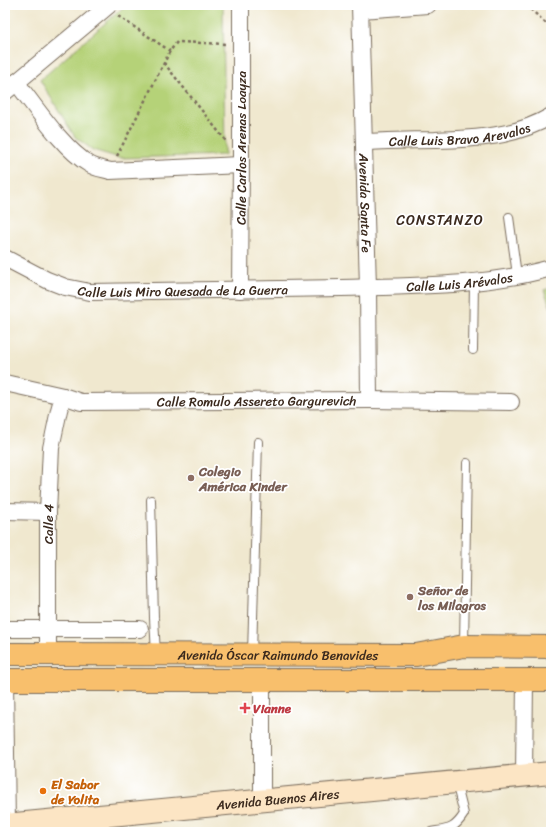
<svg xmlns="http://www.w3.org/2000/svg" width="556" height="837" viewBox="0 0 556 837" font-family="Sriracha,sans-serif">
<rect width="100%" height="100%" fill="#fff"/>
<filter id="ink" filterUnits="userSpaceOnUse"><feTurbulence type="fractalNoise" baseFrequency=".025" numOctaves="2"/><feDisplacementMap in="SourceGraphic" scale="8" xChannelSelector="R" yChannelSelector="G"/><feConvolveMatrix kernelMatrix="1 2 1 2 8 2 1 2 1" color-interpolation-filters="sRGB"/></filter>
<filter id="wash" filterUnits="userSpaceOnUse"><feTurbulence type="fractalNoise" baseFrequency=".012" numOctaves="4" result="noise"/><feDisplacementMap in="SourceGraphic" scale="16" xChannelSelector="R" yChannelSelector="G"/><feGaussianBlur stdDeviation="0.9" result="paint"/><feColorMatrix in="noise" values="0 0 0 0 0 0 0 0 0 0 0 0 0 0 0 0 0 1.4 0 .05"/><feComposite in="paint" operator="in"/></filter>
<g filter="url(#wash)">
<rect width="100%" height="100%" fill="#f0e8cf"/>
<g fill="#b5d278" stroke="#787e4b">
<polygon points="126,5 223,5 225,155 120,158 93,150 75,137 40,80"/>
<polygon points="551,288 551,308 544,290"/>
</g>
</g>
<g filter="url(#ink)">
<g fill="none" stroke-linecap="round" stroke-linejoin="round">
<g stroke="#7a6c5c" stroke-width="10">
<g id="service">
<polyline points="509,217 517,275"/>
<polyline points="473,350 474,283"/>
<polyline points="151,500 154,618 156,654"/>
<polyline points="464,645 467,463"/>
<polyline points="252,654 258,442"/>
<path d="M 431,832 C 448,829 454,830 464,814 L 456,782"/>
</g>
</g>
<g stroke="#7a6c5c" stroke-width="18">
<g id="minor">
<path id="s1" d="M 360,5 L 368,287 L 369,400"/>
<polyline points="361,10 428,5"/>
<path d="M 16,82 C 35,106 63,149 89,164 C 95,168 103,169 110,171 L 241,165"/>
<polyline points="5,92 109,5"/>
<path id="s2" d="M 364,142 C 388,141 411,140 435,140 C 475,139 516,137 551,116"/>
<path id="s3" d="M 5,258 L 47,280 L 65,287 L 90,292 C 174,291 258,290 341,288 C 411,286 483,287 551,268"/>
<path id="s4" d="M 240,290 L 241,160 L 241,5"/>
<path id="s5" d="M 5,383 L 63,396 L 81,402 L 369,400 L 511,402"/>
<polyline points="5,511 48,512"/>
<polyline points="5,629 140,629"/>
<path id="s6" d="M 48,654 L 48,512 L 51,448 L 59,410 L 63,396"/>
<polyline points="5,680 7,825"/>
<polyline points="524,776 525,680"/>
<polyline points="262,800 262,679"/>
</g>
</g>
<g stroke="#7a6c5c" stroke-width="24">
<g id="secondary">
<path id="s7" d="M 5,825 L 551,773"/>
</g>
</g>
<g stroke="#7a6c5c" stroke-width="24">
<g id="primary">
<path id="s8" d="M 5,654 L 416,655 L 464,646 L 551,647"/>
<polyline points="5,680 551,680"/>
</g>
</g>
<g stroke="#7a6c5c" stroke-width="2.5" stroke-dasharray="3 3" stroke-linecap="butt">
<polyline points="7,5 8,7"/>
<polyline points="526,5 551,28"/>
<polyline points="118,16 170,51"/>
<polyline points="164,63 226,141"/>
<polyline points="117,156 164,63 170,51 177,42 227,44"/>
</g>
<use href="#service" stroke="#fff" stroke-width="8"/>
<use href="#minor" stroke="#fff" stroke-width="16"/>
<use href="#secondary" stroke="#fce5c4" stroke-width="22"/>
<use href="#primary" stroke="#f8bf6c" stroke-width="22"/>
</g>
</g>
<g fill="#8d6e63" stroke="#fff" stroke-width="1.5">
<circle cx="191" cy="478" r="4"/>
<circle cx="410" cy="597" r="4"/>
</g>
<path fill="#e0444e" stroke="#fff" stroke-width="1.5" d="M243 702h4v4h4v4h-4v4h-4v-4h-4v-4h4z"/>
<circle fill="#e8710a" stroke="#fff" stroke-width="1.5" cx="43" cy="791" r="4"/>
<g text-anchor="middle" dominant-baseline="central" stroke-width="3.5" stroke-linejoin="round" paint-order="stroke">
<g font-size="13" fill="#3b2a1e" stroke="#fff">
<text stroke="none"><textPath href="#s2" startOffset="96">Calle Luis Bravo Arevalos</textPath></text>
<text stroke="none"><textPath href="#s4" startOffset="142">Calle Carlos Arenas Loayza</textPath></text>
<text stroke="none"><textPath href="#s1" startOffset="198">Avenida Santa Fe</textPath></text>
<text stroke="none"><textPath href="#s3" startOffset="462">Calle Luis Arévalos</textPath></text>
<text stroke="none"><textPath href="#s3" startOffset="185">Calle Luis Miro Quesada de La Guerra</textPath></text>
<text stroke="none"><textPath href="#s5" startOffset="254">Calle Romulo Assereto Gargurevich</textPath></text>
<text stroke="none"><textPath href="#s6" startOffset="130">Calle 4</textPath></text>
<text stroke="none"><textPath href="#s8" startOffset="273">Avenida Óscar Raimundo Benavides</textPath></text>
<text stroke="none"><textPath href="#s7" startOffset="274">Avenida Buenos Aires</textPath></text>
</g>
<g font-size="13" font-weight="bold" fill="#785e54" stroke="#fff" text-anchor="start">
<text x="199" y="471">Colegio<tspan x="199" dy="15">América Kinder</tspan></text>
<text x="418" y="590">Señor de<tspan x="418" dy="15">los Milagros</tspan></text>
</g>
<g font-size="13" font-weight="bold" fill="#be3a42" stroke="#fff" text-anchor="start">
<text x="253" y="708">Vianne</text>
</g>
<g font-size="13" font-weight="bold" fill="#c56008" stroke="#fff" text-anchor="start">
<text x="51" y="784">El Sabor<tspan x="51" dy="15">de Yolita</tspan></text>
</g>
<g font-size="14" letter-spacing="1" fill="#3b2a1e" stroke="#fff">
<text x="440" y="220">CONSTANZO</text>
</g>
</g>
<rect width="556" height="837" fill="none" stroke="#fff" stroke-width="20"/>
</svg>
